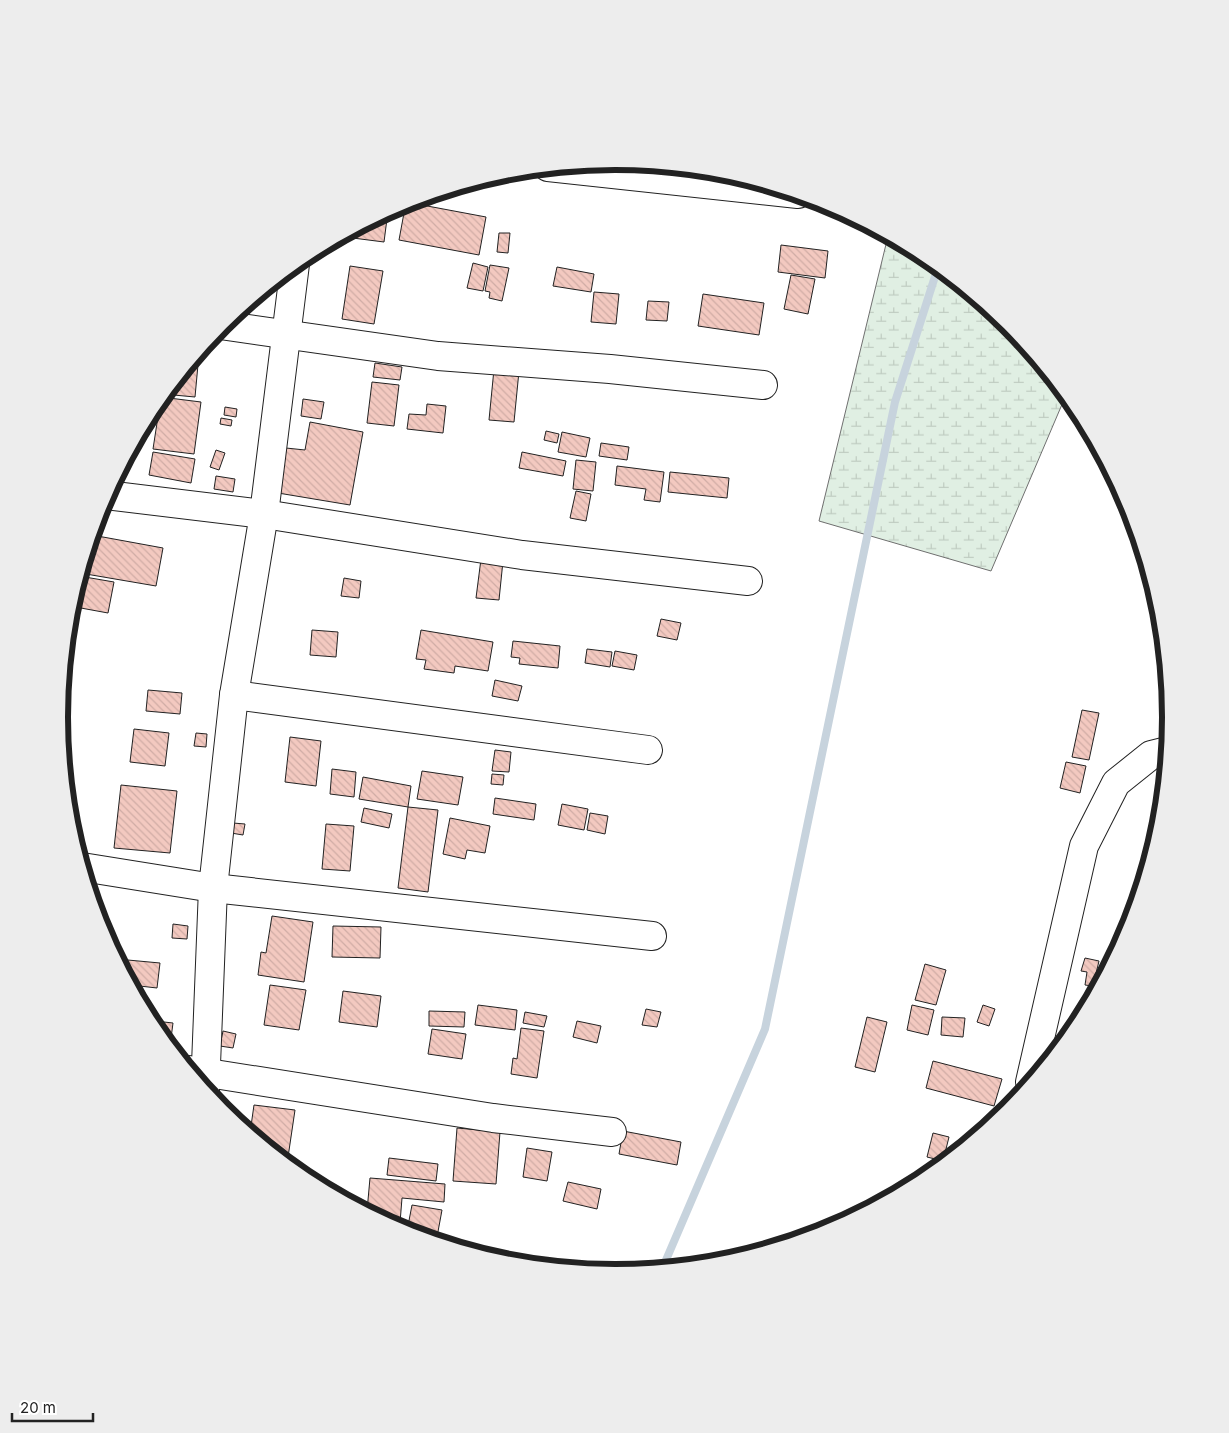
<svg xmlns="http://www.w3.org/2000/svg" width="1229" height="1433" viewBox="0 0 1229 1433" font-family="Inter,sans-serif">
<defs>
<pattern id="wetland-marsh" width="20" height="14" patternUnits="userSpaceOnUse" patternTransform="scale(1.25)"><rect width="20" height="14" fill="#e0efe3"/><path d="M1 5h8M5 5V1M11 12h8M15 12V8" fill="none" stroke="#c0cdc2"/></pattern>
<pattern id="building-back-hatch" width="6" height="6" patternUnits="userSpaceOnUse" patternTransform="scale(1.25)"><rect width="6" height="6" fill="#f3c9c0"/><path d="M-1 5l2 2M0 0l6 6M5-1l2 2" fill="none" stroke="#d0aca5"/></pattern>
</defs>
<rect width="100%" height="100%" fill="#fff"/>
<polygon fill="url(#wetland-marsh)" stroke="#6f6f6f" points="888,236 923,255 1008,324 1066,395 991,571 819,521"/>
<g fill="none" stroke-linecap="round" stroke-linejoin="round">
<polyline stroke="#c7d3dd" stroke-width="8" points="663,1267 765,1029 895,402 938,267"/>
</g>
<g fill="url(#building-back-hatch)" stroke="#222">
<polygon points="406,202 486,217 479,255 399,240"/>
<polygon points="388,211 384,242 345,237 346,233"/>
<polygon points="499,233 510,233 508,253 497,252"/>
<polygon points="781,245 828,251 825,278 778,272"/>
<polygon points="473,263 488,267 483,291 467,288"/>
<polygon points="490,265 509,268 502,301 489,298 490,292 485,291"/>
<polygon points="350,266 383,271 374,324 342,319"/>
<polygon points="557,267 594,274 591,292 553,286"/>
<polygon points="791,275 815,279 808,314 784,309"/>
<polygon points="594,292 619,294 616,324 591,322"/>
<polygon points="703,294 764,303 759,335 698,326"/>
<polygon points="648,301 669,302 667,321 646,320"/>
<polygon points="196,354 199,354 195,397 163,394"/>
<polygon points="375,363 402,367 400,380 373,377"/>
<polygon points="494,369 519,371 514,422 489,420"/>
<polygon points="372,382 399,385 394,426 367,423"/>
<polygon points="161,397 201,402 194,454 153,449"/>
<polygon points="303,399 324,402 321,419 301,416"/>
<polygon points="156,403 153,423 145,422 153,408"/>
<polygon points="427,404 446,406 443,433 407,429 409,414 426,415"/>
<polygon points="225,407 237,409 236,417 224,415"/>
<polygon points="221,418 232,420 231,426 220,424"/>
<polygon points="310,422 363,432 350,505 278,493 286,448 305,450"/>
<polygon points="546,431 559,434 557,443 544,440"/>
<polygon points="562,432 590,438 586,457 558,452"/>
<polygon points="601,443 629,447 627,460 599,456"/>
<polygon points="216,450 225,453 219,470 210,467"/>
<polygon points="153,452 195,459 191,483 149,475"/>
<polygon points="522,452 566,461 563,476 519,468"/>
<polygon points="576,460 596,462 593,491 573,489"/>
<polygon points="617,466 664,472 660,502 644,500 646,489 615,485"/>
<polygon points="670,472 729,478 727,498 668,492"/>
<polygon points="216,476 235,479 233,492 214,489"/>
<polygon points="576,491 591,494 586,521 570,518"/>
<polygon points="92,535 163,548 156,586 80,573"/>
<polygon points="481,559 503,561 499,600 476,598"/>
<polygon points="79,576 114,582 108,613 70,606"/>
<polygon points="344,578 361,581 359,598 341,596"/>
<polygon points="661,619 681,623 677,640 657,636"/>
<polygon points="312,630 338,632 336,657 310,655"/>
<polygon points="421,630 493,642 488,671 455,666 454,673 424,669 426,660 416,659"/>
<polygon points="513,641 560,646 558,668 519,664 520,658 511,657"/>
<polygon points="587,649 612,652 610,667 585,663"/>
<polygon points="615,651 637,655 634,670 612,666"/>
<polygon points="495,680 522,686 518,701 492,696"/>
<polygon points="148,690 182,693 180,714 146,711"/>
<polygon points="1082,710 1099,713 1089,760 1072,757"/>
<polygon points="134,729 169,733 165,766 130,762"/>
<polygon points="196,733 207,734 206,747 194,746"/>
<polygon points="290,737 321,741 316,786 285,782"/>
<polygon points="495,750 511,752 509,772 492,771"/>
<polygon points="1066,762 1086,766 1080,793 1060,788"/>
<polygon points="332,769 356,772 354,797 330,794"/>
<polygon points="422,771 463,777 458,805 417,799"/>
<polygon points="492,774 504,775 503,785 491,784"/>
<polygon points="363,777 411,786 408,807 359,799"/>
<polygon points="121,785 177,791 170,853 114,848"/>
<polygon points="495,798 536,804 534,820 493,814"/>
<polygon points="562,804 588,809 584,830 558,825"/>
<polygon points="408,807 438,810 428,892 398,888"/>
<polygon points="364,808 392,814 389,828 361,822"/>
<polygon points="590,813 608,816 605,834 587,830"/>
<polygon points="450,818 490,826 485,853 467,850 465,859 443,854"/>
<polygon points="233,823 245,824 243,835 231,833"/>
<polygon points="326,824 354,826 350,871 322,869"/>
<polygon points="1143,874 1144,875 1127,931"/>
<polygon points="272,916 313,922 304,982 258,975 261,952 266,953"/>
<polygon points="173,924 188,926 187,939 172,938"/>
<polygon points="333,926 381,927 380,958 332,957"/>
<polygon points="1085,958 1099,961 1093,986 1085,985 1087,972 1081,971"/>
<polygon points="117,959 160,963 157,988 131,985"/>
<polygon points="1102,963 1109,965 1095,990"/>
<polygon points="925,964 946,970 936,1005 915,1000"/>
<polygon points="270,985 306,990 299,1030 264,1025"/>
<polygon points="343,991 381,996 377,1027 339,1022"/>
<polygon points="478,1005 517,1010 515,1030 475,1025"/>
<polygon points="912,1005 934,1010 928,1035 907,1030"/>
<polygon points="983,1005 995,1009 989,1026 977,1022"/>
<polygon points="646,1009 661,1012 657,1027 642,1025"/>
<polygon points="429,1011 465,1012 464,1027 429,1026"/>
<polygon points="525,1012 547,1016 544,1027 523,1023"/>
<polygon points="867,1017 887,1022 875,1072 855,1067"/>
<polygon points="942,1017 965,1018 963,1037 941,1035"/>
<polygon points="155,1021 173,1023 170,1046 154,1027"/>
<polygon points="577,1021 601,1026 597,1043 573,1037"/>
<polygon points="521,1028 544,1031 537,1078 511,1074 513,1058 517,1059"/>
<polygon points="432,1029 466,1034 462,1059 428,1054"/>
<polygon points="223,1031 236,1034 233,1048 220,1046"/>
<polygon points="933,1061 1002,1079 994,1106 926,1088"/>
<polygon points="254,1105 295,1110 287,1164 250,1133"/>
<polygon points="457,1128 500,1132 496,1184 453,1181"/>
<polygon points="623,1131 681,1142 677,1165 619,1154"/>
<polygon points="933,1133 949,1137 943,1161 927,1157"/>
<polygon points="527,1148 552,1152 547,1181 523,1177"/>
<polygon points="389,1158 438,1164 436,1181 387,1175"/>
<polygon points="370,1178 445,1184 444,1202 402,1198 400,1223 387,1222 367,1211"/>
<polygon points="568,1182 601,1189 597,1209 563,1201"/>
<polygon points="412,1205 442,1210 437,1237 407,1231"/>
</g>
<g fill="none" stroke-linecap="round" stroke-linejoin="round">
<g stroke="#222" stroke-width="30">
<g id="minor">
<polyline points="548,167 798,194"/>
<polyline points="220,325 438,356 610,369 763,385"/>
<polyline points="106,495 264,514 522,555 748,581"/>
<polyline points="234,695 648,750"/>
<polyline points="82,867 213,888 652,936"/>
<polyline points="189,1070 493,1118 612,1132"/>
<polyline points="1030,1082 1084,846 1116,783 1151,755 1167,751"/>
<polyline points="205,1090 213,888 234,695 264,514 295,264"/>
</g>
</g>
<use href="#minor" stroke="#fff" stroke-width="28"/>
</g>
<path d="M0 0H1229V1433H0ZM68 717a547 547 0 1 1 1094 0a547 547 0 1 1-1094 0Z" fill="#ededed" fill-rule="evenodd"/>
<path fill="none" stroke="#222" stroke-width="6" d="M68 717a547 547 0 1 1 1094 0a547 547 0 1 1-1094 0Z"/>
<path d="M12 1413v8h81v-8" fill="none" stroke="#222222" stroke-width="2.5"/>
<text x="20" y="1413" font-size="15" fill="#222222" stroke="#ffffff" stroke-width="4" paint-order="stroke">20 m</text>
</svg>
